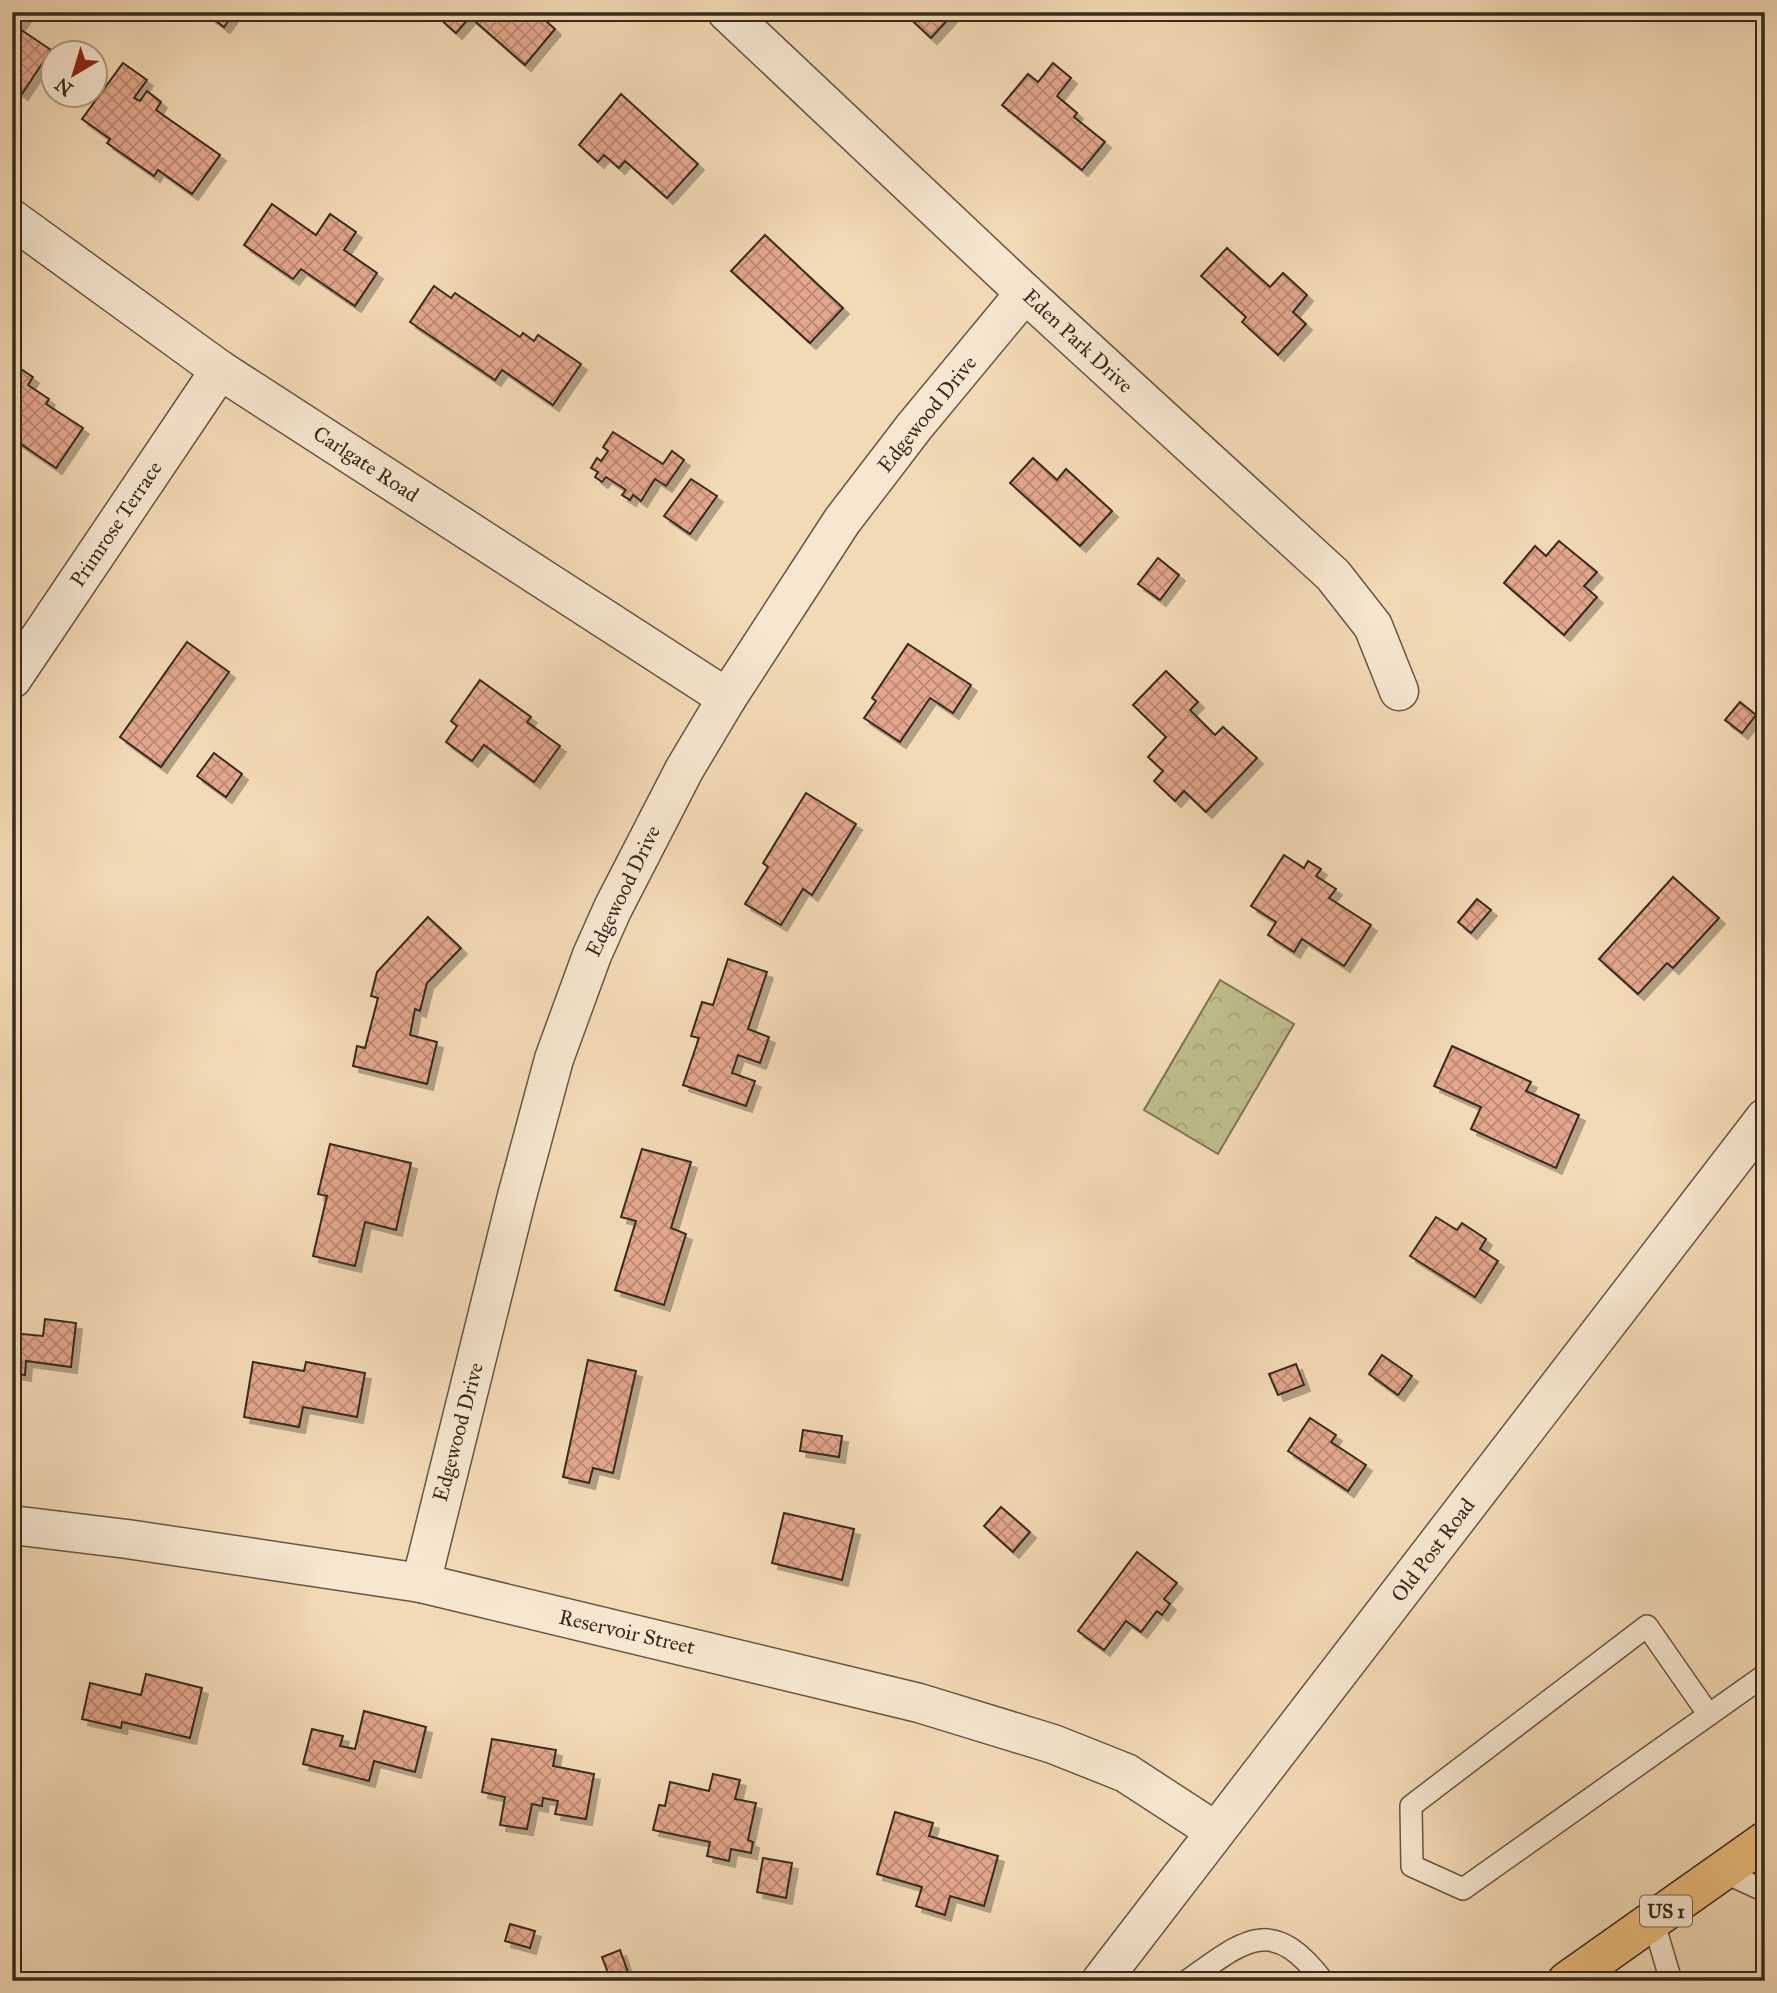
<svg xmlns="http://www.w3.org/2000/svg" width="1777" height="1993" viewBox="0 0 1777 1993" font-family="'IM FELL Great Primer',serif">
<defs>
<pattern id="park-crowns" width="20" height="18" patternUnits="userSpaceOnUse" patternTransform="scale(1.75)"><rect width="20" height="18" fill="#bfbe8b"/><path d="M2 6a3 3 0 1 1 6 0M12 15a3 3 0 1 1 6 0" fill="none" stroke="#a5a378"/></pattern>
<pattern id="building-cross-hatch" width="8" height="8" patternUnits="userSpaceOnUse" patternTransform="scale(1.75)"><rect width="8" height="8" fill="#e4a78d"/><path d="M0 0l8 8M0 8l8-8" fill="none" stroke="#ba8873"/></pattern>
<filter id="shadow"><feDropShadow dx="6" dy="6" stdDeviation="0" flood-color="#0004"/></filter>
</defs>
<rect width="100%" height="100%" fill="#f3dab6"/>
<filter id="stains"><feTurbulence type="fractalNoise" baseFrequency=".00286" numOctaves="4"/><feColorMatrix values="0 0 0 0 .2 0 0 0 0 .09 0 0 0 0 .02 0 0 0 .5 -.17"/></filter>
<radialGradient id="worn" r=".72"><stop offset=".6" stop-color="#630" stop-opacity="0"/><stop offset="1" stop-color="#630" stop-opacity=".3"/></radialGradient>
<polygon fill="url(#park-crowns)" stroke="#7b7454" stroke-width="2" points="1220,980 1294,1024 1218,1154 1144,1110"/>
<g fill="url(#building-cross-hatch)" stroke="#372a1e" stroke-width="2" filter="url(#shadow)">
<polygon points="12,12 24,17 17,27 51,50 22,94 12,88"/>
<polygon points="204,12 234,12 234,13 224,27"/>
<polygon points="448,12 536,12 555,29 525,65 470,17 456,33 441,20"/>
<polygon points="903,12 955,12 931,38"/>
<polygon points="123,63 147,80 134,98 140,101 147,91 161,102 156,110 220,155 192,194 158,170 154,176 107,143 110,139 82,119"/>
<polygon points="1053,63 1071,78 1057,96 1077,113 1074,117 1105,142 1082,170 1002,105 1028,74 1038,82"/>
<polygon points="621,94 698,164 667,198 625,161 619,168 604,155 598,162 579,145"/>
<polygon points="272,204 316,235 330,214 356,232 344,250 377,273 355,306 301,269 293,279 244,245"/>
<polygon points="765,235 843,308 810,343 731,271"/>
<polygon points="1227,248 1270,287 1283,273 1307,295 1293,312 1306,324 1278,355 1242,322 1246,317 1201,276"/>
<polygon points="434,286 451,298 455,293 520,337 523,333 534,341 538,335 581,364 553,405 502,370 495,380 410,322"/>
<polygon points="21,369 33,377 28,385 49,399 46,404 83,428 56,468 12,438 12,375 16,377"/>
<polygon points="613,432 663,464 672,451 684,460 666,486 655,479 641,501 633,495 630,500 622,495 626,490 606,477 602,482 595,477 598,472 591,468 597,458 601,461 608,451 603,447"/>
<polygon points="1033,458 1057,480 1066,469 1112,511 1080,546 1010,483"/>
<polygon points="691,479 717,496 690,534 664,516"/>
<polygon points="1559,541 1597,572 1584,586 1597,597 1564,635 1504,583 1535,546 1546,556"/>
<polygon points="1158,558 1179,575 1160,600 1138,584"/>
<polygon points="187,642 229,672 161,767 120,737"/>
<polygon points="908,644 971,685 953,713 930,698 900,742 864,718 876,701 872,698"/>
<polygon points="1166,671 1198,702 1190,710 1215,735 1223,727 1257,758 1206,812 1184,791 1175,801 1154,781 1163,771 1148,757 1166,737 1133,705"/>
<polygon points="480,680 531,717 527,722 560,746 534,782 484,745 472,761 446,742 457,726 451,721"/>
<polygon points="1740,702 1756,715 1742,733 1725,720"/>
<polygon points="214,753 242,774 226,797 197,776"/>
<polygon points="806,793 856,824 812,895 803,889 781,925 745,904 768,867 763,863"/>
<polygon points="1284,855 1304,868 1308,861 1321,869 1316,876 1336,889 1329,898 1371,925 1344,966 1302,939 1294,952 1268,935 1276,922 1251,906"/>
<polygon points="1673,877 1719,918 1673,968 1667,963 1638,994 1599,959"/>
<polygon points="1477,899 1491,910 1471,933 1458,922"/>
<polygon points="428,917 461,948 427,983 420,1011 415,1009 410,1035 437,1042 427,1084 353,1066 357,1046 365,1048 378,998 371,996 377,972"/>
<polygon points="728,959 767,972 748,1029 769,1037 760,1063 738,1055 732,1073 755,1081 746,1106 683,1085 699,1038 691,1036 702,1002 713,1005"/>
<polygon points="1452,1046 1531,1082 1526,1091 1579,1115 1556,1168 1471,1129 1481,1107 1434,1086"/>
<polygon points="330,1144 411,1163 396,1230 365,1222 355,1266 313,1256 327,1196 318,1194"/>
<polygon points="642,1149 691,1162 671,1228 686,1234 664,1305 615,1290 636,1221 621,1217"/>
<polygon points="1436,1217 1457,1230 1462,1223 1486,1239 1480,1249 1498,1261 1475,1297 1410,1256"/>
<polygon points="45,1319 76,1323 71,1367 26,1361 25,1375 12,1373 12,1333 43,1336"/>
<polygon points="1382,1355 1412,1376 1398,1395 1369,1374"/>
<polygon points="588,1360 636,1371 613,1473 593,1468 589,1483 563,1477"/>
<polygon points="253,1362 304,1371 306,1362 365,1373 357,1417 303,1407 299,1427 244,1417"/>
<polygon points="1296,1364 1304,1385 1278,1395 1269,1374"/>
<polygon points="1310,1418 1336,1435 1331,1442 1366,1465 1348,1491 1288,1451"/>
<polygon points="803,1430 842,1436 839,1457 800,1451"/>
<polygon points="1001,1507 1030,1532 1013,1552 984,1526"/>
<polygon points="784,1513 854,1529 842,1580 772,1563"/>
<polygon points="1137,1552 1177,1583 1164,1599 1170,1604 1162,1615 1157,1611 1141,1632 1126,1621 1104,1650 1078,1631"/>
<polygon points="146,1674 202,1688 190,1738 122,1722 121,1728 82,1719 90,1683 141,1695"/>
<polygon points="364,1711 426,1727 415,1772 374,1761 369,1781 303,1764 312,1729 343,1736 340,1746 355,1749"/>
<polygon points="492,1739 556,1750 553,1766 594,1774 586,1819 555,1814 558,1801 543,1798 542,1806 532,1804 527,1829 500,1825 505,1797 482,1792"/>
<polygon points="713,1774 740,1780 735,1799 756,1803 748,1840 753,1842 751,1853 731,1849 729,1861 707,1856 710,1842 653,1830 659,1805 665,1806 670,1782 709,1791"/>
<polygon points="895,1812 933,1823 929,1836 998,1856 984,1906 950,1896 945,1915 916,1906 922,1887 877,1874"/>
<polygon points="763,1858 792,1863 786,1898 757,1892"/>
<polygon points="510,1924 535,1931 530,1948 505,1941"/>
<polygon points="620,1950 629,1975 611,1981 602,1957"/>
</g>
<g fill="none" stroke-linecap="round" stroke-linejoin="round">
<g stroke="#665644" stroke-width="24">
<g id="service">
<polyline points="1709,1715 1647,1626 1411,1806 1412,1866 1463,1889 1765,1675"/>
<polyline points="1722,1871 1765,1891"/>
<polyline points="1653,1920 1671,1981"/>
<path d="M 1187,1981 C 1244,1941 1271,1913 1323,1981"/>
</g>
</g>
<g stroke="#665644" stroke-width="41">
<g id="minor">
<polyline points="727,12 1025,293 1333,575 1373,626 1399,691"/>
<polyline points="12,219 220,370 727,698"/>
<polyline points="12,679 220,370"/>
<polyline points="421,1583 517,1196 554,1059 592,955 613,908 684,770 727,698 842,521 914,427 1025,293"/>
</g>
</g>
<g stroke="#665644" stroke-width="41">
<g id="tertiary">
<polyline points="12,1525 127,1539 421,1583 919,1703 1053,1744 1126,1773 1215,1831"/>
<polyline points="1101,1981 1765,1118"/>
</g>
</g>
<g stroke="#372a1e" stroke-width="41">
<polyline id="primary" points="1567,1981 1765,1841"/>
</g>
<use href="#service" stroke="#f7e7d0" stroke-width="21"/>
<use href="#minor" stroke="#f7e7d0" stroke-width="38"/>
<use href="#tertiary" stroke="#f7e7d0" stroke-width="38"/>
<use href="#primary" stroke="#eabd7b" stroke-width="38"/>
</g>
<g text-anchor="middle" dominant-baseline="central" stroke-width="5" stroke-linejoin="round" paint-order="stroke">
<rect fill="#f7e7d0" stroke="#716353" stroke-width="2" x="1640" y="1895.5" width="52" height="31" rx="5"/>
<g font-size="19" font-weight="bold" fill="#372a1e">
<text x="1666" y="1911">US 1</text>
</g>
<g font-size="21" fill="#372a1e" stroke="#f7e7d0">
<text transform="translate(1078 341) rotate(43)">Eden Park Drive</text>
<text transform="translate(927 414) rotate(-51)">Edgewood Drive</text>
<text transform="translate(366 464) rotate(33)">Carlgate Road</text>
<text transform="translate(116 524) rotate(-56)">Primrose Terrace</text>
<text transform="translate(623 891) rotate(-64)">Edgewood Drive</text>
<text transform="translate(458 1432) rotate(-75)">Edgewood Drive</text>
<text transform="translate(1433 1550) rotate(-53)">Old Post Road</text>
<text transform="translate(627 1632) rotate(13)">Reservoir Street</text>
</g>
</g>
<rect width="1777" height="1993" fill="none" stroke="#f3dab6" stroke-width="42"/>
<rect x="14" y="14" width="1749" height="1965" fill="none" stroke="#372a1e" stroke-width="3.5"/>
<rect x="21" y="21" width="1735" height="1951" fill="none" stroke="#372a1e" stroke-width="2"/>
<g transform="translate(74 74) rotate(218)"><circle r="33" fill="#f7e7d0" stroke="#aa9b89" stroke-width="2"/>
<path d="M0-5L12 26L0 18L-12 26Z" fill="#8f2418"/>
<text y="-10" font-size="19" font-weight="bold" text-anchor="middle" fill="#372a1e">N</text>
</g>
<rect width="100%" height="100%" filter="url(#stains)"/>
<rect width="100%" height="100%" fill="url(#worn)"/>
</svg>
